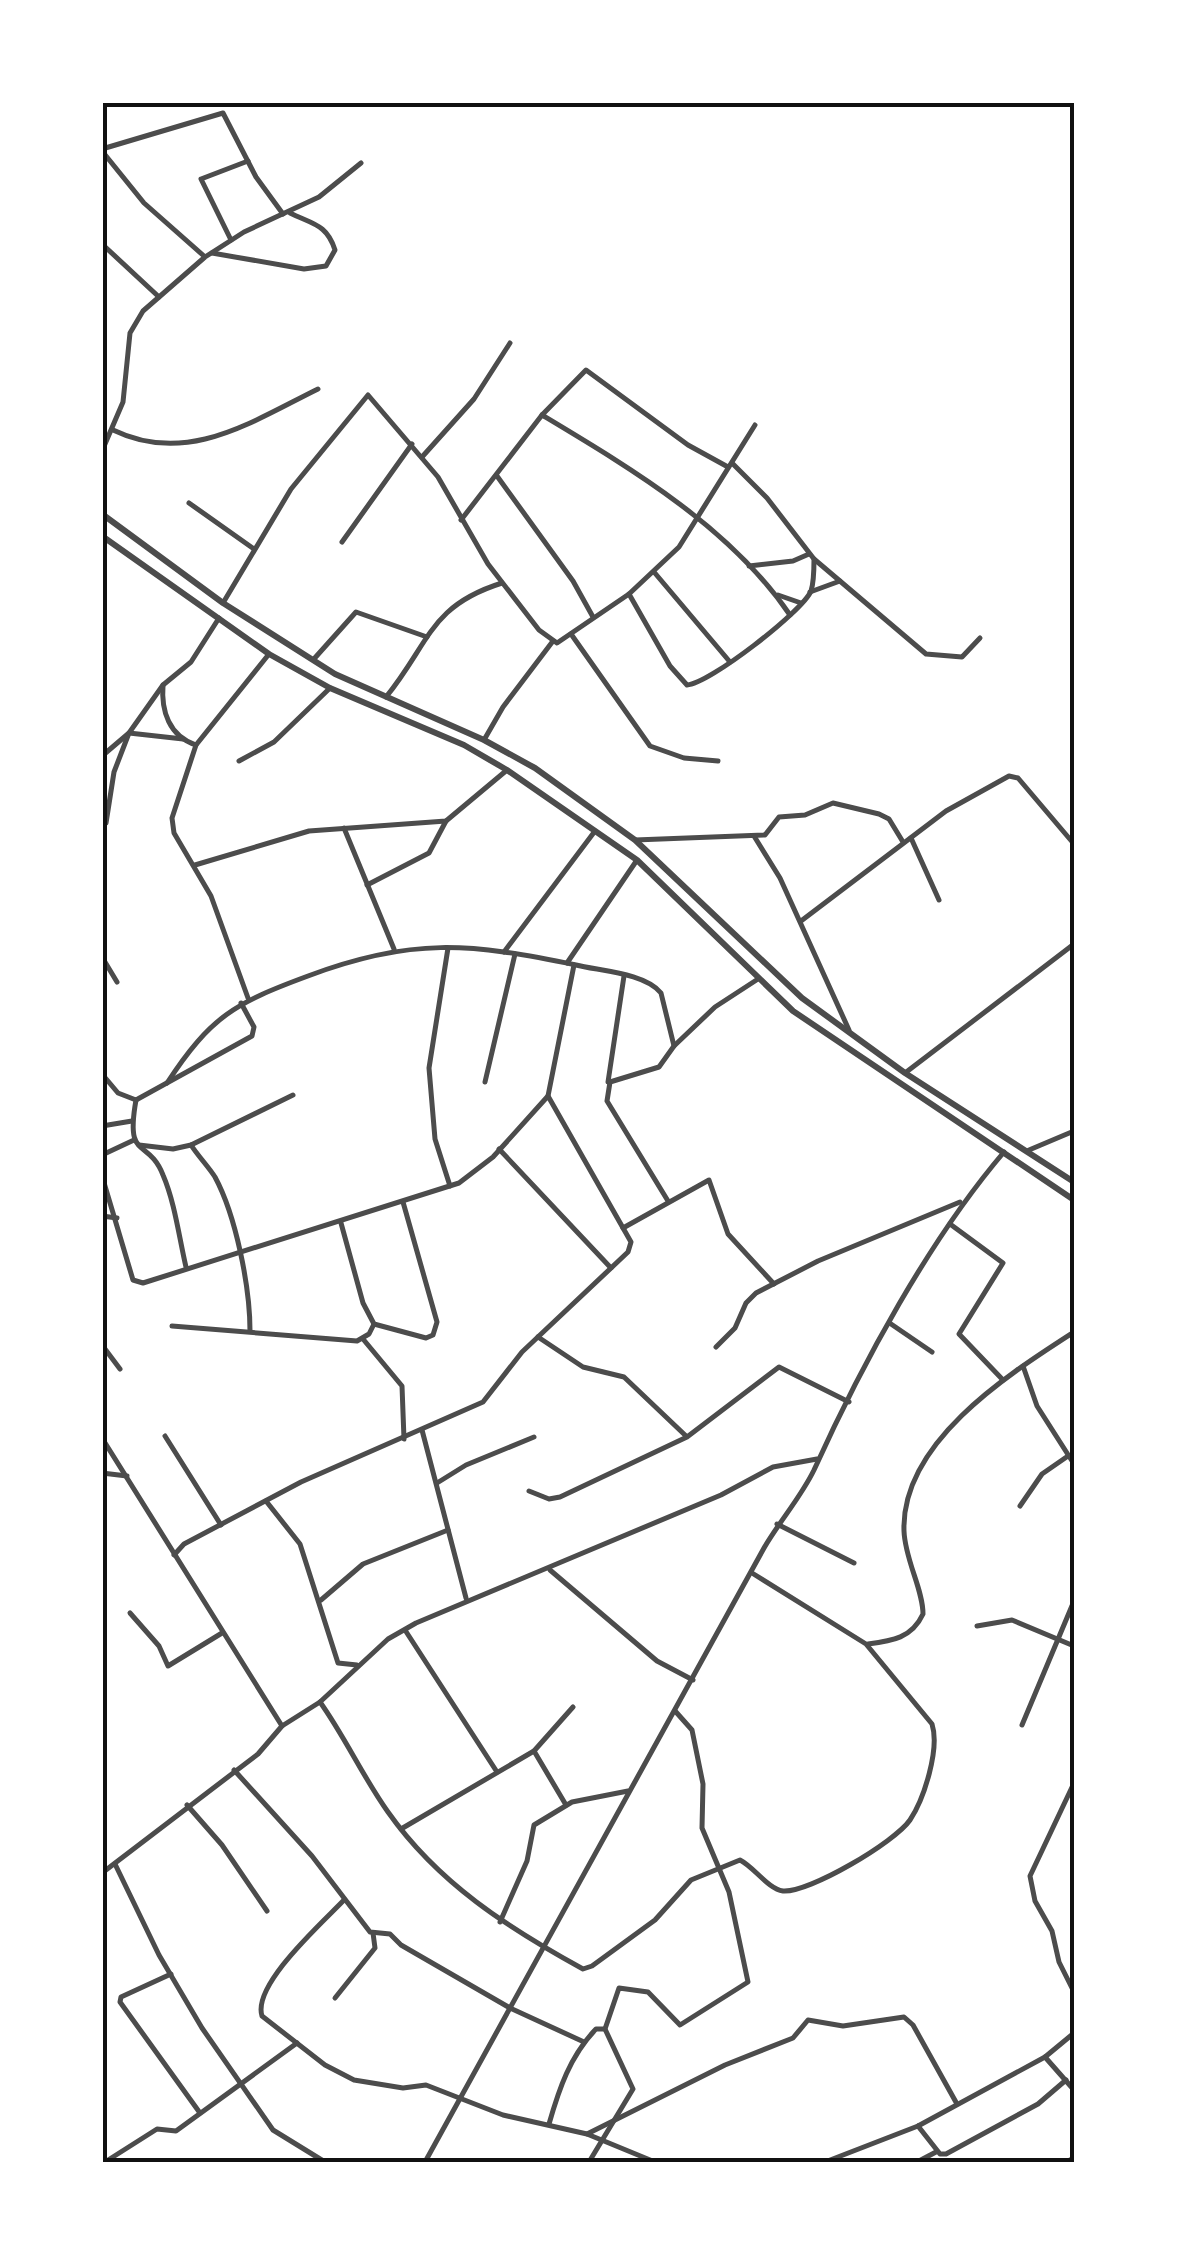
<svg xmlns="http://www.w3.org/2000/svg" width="1177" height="2265" viewBox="0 0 1177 2265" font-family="'Fira Sans Condensed',sans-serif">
<rect width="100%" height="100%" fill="#fff"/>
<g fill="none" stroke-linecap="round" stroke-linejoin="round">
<g stroke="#4c4c4c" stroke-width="5">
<polyline points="102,149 223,113 256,177 283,214"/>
<polyline points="102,151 144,203 204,256"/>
<polyline points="231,240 201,179 248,161"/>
<polyline points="102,244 159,297"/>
<path d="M 212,253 L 304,269 L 326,266 L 335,250 C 327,224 312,224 290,213"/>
<path d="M 542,415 C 632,469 730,527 790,615"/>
<path d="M 113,430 C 187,466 251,422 318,389"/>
<polyline points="102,451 123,402 130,333 143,311 205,257 244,232 319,197 361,163"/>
<polyline points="422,457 474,399 510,343"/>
<polyline points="497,476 573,581 593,617"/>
<polyline points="189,503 254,549"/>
<polyline points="461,520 542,415 586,370 688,445 728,467"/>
<polyline points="342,542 412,444"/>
<polyline points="814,559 926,654 962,657 980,638"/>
<polyline points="749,566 793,561 809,554"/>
<polyline points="654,572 730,662"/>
<polyline points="810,592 840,581"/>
<path d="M 629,594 L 670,666 L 687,685 C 709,684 803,611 811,591 C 814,582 814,568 814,559 L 767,498 L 732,463"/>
<polyline points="778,595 801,603"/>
<polyline points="223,603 291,489 368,395 438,477 488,564 539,630 557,643 629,594 679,547 755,425"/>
<polyline points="571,634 650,746 684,758 718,761"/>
<polyline points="313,660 356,612 427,637"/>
<path d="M 163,685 C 161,711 169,736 196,745"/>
<path d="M 386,697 C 430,643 429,606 502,583"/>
<polyline points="484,740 503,707 553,641"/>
<polyline points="102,756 129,733 163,685 191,662 219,618"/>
<polyline points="239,761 274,742 330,688"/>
<polyline points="106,823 114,772 129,733 183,739"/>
<polyline points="344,828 394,949"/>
<polyline points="754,836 780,878 849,1030"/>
<polyline points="911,838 939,900"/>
<polyline points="635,840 765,835 779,817 805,815 833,803 879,814 889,819 903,842"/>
<polyline points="102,864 103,864"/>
<polyline points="195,865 309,831 446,821 507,770"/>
<polyline points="367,885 429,853 446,821"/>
<polyline points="801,921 946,811 1009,776 1018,778 1074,844"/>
<polyline points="448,948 429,1068 435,1139 450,1186"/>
<polyline points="504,952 595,831"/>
<polyline points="102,957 117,982"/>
<polyline points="567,963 637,860"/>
<polyline points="248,998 211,896 174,833 172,818 196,745 269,654"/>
<polyline points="674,1046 715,1007 758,979"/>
<polyline points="905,1073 1074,944"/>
<polyline points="102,1074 118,1093 136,1100 252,1036 254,1027 241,1003"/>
<polyline points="485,1082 515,954"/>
<polyline points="608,1082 624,976"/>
<path d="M 167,1083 C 211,1016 235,1003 308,976 C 411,937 470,943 576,965 C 600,971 645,973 661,993 L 674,1046 L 659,1067 L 610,1082 L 607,1101 L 668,1201"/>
<polyline points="548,1096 574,965"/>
<path d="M 136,1100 C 125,1162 148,1137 163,1175 C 175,1203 179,1237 186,1267"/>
<polyline points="102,1126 132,1121"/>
<polyline points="139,1145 173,1149 191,1145 293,1095"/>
<path d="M 191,1145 C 198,1156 208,1166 215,1177 C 236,1216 250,1287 250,1331"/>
<polyline points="499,1149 611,1268"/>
<polyline points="1029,1150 1074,1131"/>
<polyline points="102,1155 134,1140"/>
<polyline points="102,1176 133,1280 143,1283 459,1183 493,1157 548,1096 631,1242 628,1252 522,1352 483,1402 301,1482 184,1544 174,1555"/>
<polyline points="102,1216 117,1218"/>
<polyline points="341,1223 363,1303 374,1324 426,1338 433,1335 437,1322 403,1202"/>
<polyline points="950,1224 1003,1263 959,1334 1003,1380"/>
<polyline points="623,1228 709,1180 728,1234 774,1284"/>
<polyline points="891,1324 932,1352"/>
<polyline points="172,1326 357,1341 369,1334 374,1324"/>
<polyline points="538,1337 583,1367 624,1377 686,1436"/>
<polyline points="363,1339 402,1386 404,1439"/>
<polyline points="102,1345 120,1369"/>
<polyline points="716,1347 735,1328 746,1303 756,1293 818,1261 960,1202"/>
<polyline points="1023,1366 1037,1406 1074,1464"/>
<polyline points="422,1430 466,1598"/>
<polyline points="165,1436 221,1525"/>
<polyline points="102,1438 282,1726"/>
<polyline points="102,1473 127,1476"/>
<polyline points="437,1483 466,1465 534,1437"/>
<polyline points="529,1491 549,1499 560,1497 687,1437 779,1367 849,1402"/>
<polyline points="266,1501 300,1544 338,1663 357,1665"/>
<polyline points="1020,1506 1042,1474 1068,1456"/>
<polyline points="777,1524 854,1563"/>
<polyline points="550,1570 657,1661 693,1680"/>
<polyline points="321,1600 363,1564 448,1530"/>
<polyline points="130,1613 159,1646 168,1666 222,1633"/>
<polyline points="977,1626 1012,1620 1074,1646"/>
<polyline points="405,1630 497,1772"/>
<path d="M 868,1644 C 892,1641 912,1638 923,1614 C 923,1589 905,1560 904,1531 C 901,1442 1009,1374 1074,1332"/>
<path d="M 320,1702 C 345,1737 363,1777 388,1812 C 438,1883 508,1928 583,1969 L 592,1966 L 655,1920 L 691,1880 L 740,1860 C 754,1867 768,1889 783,1891 C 809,1893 895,1842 910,1820 C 924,1799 940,1749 932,1724 L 866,1644 L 752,1573"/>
<polyline points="1022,1725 1074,1601"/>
<polyline points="534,1751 566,1805"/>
<polyline points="234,1770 312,1856 370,1932 390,1934 401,1945 510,2008 584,2042"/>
<polyline points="1074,1783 1030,1876 1035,1901 1052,1931 1059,1962 1074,1992"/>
<polyline points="187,1805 222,1845 267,1911"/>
<polyline points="401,1829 534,1751 573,1707"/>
<polyline points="115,1864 159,1955 202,2028 273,2130 325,2162"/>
<polyline points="102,1873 258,1754 282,1726 320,1702 388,1639 416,1623 721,1495 773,1467 817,1459"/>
<path d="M 344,1900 C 322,1923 252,1985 262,2016 L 325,2065 L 354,2080 L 403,2088 L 426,2085 L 503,2115 L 587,2134 L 655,2162"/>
<polyline points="500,1922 527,1861 534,1825 572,1802 628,1791"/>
<polyline points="171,1974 121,1997 120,2002 200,2113"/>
<polyline points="335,1998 375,1948 373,1933"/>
<polyline points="1045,2057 1074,2090"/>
<path d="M 549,2124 C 559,2089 570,2056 596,2029 L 605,2029"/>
<polyline points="918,2126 940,2154 946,2154 1038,2104 1066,2080"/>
<polyline points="587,2134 725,2065 793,2038 808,2020 843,2026 904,2017 913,2025 957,2104"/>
<polyline points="105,2162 157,2129 176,2131 297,2043"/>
<path d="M 425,2162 L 764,1548 C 779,1522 801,1497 814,1470 C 862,1364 929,1240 1004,1152"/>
<polyline points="589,2162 633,2089 605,2029 619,1988 648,1992 680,2025 748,1982 729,1892 702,1828 703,1784 692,1730 676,1712"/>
<polyline points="825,2162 918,2126 1045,2057 1074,2033"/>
<polyline points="917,2162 936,2152"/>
<polyline points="1066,2162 1074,2158"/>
</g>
<g stroke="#4c4c4c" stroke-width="6">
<polyline points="102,514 223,603 335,674 484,740 535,768 635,840 802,998 905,1073 1074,1182"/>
<polyline points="102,536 269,654 330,688 464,745 507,770 637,860 793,1011 1074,1200"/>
</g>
</g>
<rect width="1177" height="2265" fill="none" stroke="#ffffff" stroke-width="210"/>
<rect x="105" y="105" width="967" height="2055" fill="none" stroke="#111" stroke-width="4"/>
</svg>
